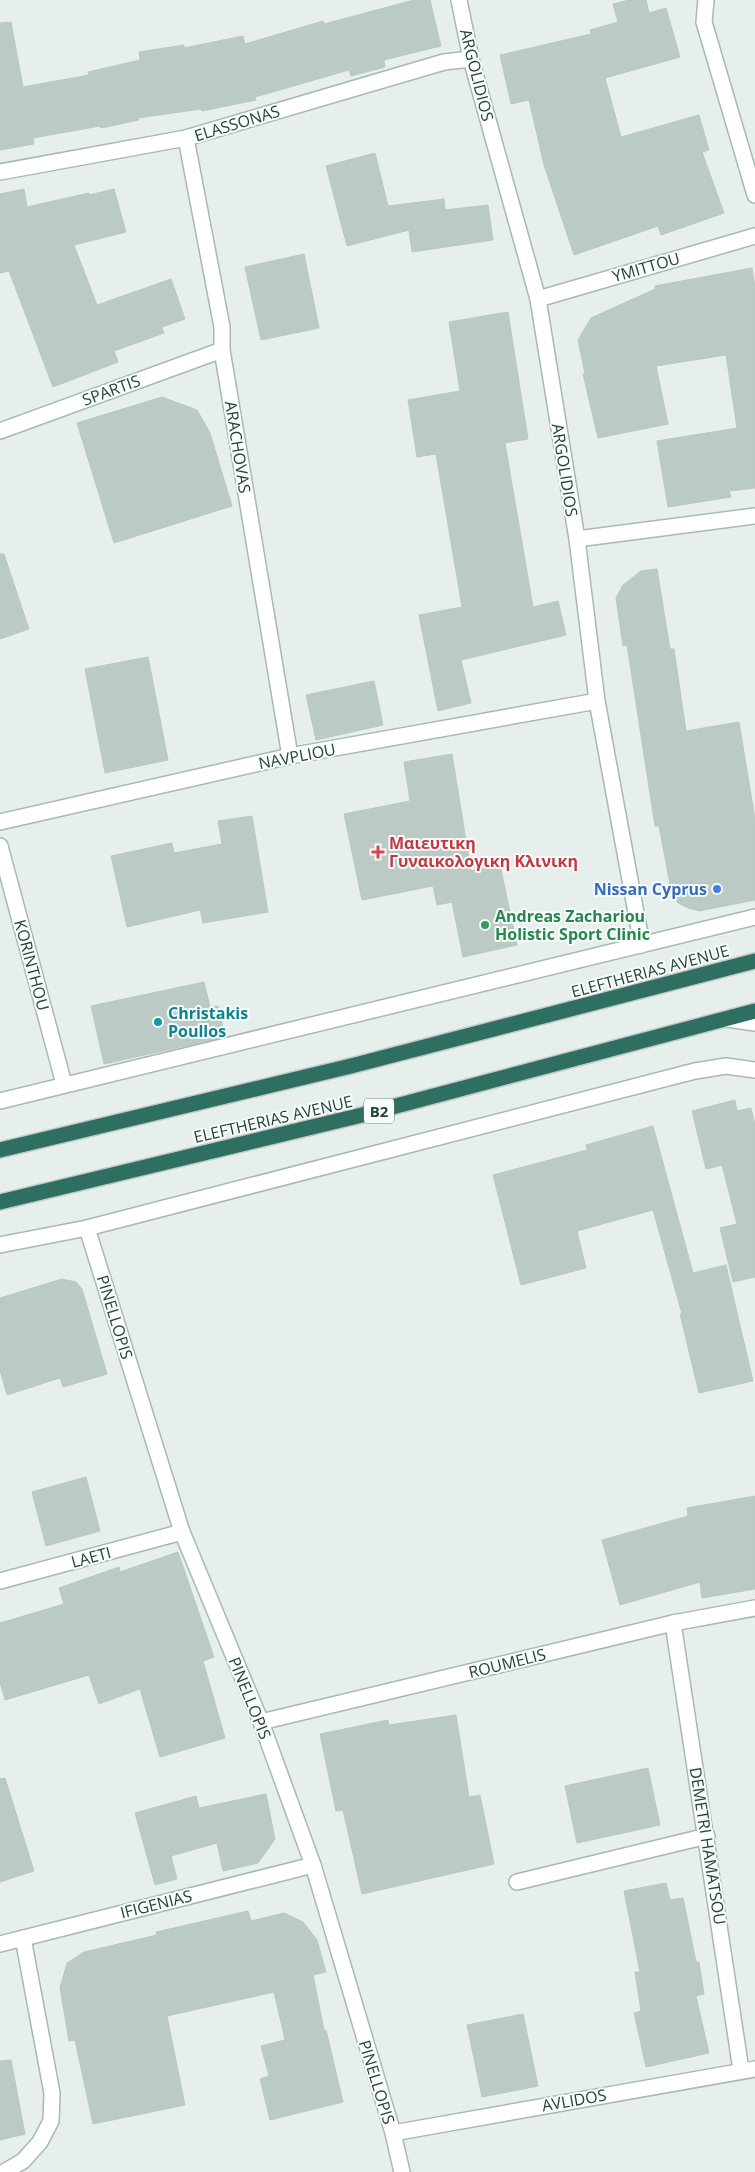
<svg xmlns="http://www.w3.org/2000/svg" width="755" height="2172" viewBox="0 0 755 2172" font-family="'Open Sans',sans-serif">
<rect width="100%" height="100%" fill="#e6efeb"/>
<g fill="#bbcac4" stroke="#b8c9c2">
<polygon points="414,0 430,0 441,46 384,60 385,67 351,76 349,70 255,97 256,100 202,111 201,109 138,118 139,120 101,128 100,126 33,138 34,144 0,150 0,23 11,22 23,87 89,75 88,72 140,60 139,52 184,45 184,48 243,36 245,44 323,21 324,24"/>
<polygon points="629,0 646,0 649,13 666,8 680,57 605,78 621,137 699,115 709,150 702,152 724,213 661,235 658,226 574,255 544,165 529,100 511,104 500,55 591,34 590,30 618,22 613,4"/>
<polygon points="375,153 388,206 444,199 445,210 488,205 493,240 412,252 409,230 347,246 326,166"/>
<polygon points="24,189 27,207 89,193 89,195 114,189 126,232 74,245 97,305 171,279 185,319 162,327 164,333 114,351 118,362 53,387 9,271 0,273 0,194"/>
<polygon points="304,254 319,328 261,340 245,267"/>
<polygon points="752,268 755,288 755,488 729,491 731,497 668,507 657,441 737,428 726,355 656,366 668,424 598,438 583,374 585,374 578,340 591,318 655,289 655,286"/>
<polygon points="508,312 528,439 505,443 533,607 558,601 566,635 461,660 471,703 438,711 419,615 462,607 436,454 417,457 408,400 460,391 449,322"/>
<polygon points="162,397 197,410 210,433 232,506 114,543 77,423"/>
<polygon points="0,554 4,554 29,629 0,639"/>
<polygon points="657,569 670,649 674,649 686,731 739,722 755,819 755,900 699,911 688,908 678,903 672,895 659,826 655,826 627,645 623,646 616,598 623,585 641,571"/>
<polygon points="148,657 168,760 105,773 85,669"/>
<polygon points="374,681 383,725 316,740 306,695"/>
<polygon points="452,754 471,871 500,865 517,945 463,957 452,902 437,905 433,886 362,900 344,814 410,801 404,762"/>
<polygon points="252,816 268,912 203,923 200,910 127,927 111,856 172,843 174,853 222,844 218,821"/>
<polygon points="204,982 210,1007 218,1006 225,1037 104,1064 91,1006"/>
<polygon points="735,1100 737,1111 751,1108 755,1124 755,1277 733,1282 720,1228 737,1224 722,1165 706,1169 692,1111"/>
<polygon points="653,1126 693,1273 726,1265 753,1381 699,1393 680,1314 682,1314 653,1210 577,1231 586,1268 521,1285 493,1175 587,1150 586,1145"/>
<polygon points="62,1279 76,1282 82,1289 107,1374 63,1387 60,1378 7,1395 0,1370 0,1298"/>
<polygon points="86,1477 100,1531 46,1546 32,1492"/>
<polygon points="755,1496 755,1589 702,1598 700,1582 620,1605 602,1540 688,1516 687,1508"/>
<polygon points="178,1552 214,1657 203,1661 225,1738 160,1757 140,1689 99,1704 89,1675 5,1700 0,1682 0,1623 64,1604 59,1588 119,1567 120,1572"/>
<polygon points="456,1715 469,1797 480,1795 494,1864 362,1894 343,1810 336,1811 320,1734 388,1720 389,1725"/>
<polygon points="648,1768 660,1825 577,1843 565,1786"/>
<polygon points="5,1778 34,1871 0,1882 0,1779"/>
<polygon points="266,1794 275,1839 258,1863 223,1871 217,1843 171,1856 177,1879 155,1885 135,1813 196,1796 199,1808"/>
<polygon points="666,1883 670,1900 683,1898 696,1962 699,1962 704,1994 696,1996 709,2053 646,2067 634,2013 641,2011 635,1972 640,1972 624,1891"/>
<polygon points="248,1911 251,1921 284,1913 303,1922 317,1940 326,1972 313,1975 324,2030 326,2030 343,2102 270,2120 260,2079 269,2076 261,2046 285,2040 274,1992 167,2016 185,2105 93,2124 75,2040 69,2041 60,1988 67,1963 84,1952 157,1935 156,1932"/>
<polygon points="523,2014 538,2086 482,2097 467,2025"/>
<polygon points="11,2060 25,2134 0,2140 0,2061"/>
</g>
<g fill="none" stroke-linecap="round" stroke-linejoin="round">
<g stroke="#a8b8b2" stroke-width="18">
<g id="minor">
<polyline points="459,0 471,59 538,299 577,539 597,701 642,945"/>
<polyline points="706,0 704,22 755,195"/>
<polyline points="186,138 222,327 222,350 290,756"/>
<polyline points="0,172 186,138 444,62 471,59"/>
<polyline points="538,299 755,236"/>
<polyline points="0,431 222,350"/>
<polyline points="577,539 755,516"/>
<polyline points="0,822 290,756 597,701"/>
<polyline points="0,846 64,1084"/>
<polyline points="727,1019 755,1023"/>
<polyline points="0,1101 755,917"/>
<polyline points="87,1228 182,1532 261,1722 313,1865 393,2133 402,2172"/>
<polyline points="0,1245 87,1228 695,1071 726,1066 755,1070"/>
<polyline points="0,1581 182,1532"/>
<polyline points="673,1623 741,2070"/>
<polyline points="261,1722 673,1623 755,1608"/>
<polyline points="517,1882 707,1836"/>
<polyline points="0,1944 313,1865"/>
<polyline points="393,2133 755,2069"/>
<polyline points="4,2172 23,2161 40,2142 51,2121 52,2093 23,1938"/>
</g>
</g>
<g stroke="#c2cac8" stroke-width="18">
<g id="highway">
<polyline points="0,1150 351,1066 755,961"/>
<polyline points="0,1202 362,1115 755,1011"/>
</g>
</g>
<use href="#minor" stroke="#fff" stroke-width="15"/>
<use href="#highway" stroke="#2f6f62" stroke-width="15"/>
</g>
<path fill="#e0444e" stroke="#f7fbf9" stroke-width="2" d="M375.5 844.5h5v5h5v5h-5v5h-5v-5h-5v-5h5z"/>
<circle fill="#3f7fe0" stroke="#f7fbf9" stroke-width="2" cx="717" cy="889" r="5"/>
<circle fill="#2e9e5b" stroke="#f7fbf9" stroke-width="2" cx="485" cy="925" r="5"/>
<circle fill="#0f9aa8" stroke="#f7fbf9" stroke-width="2" cx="158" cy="1022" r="5"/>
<g text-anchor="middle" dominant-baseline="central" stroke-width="4" stroke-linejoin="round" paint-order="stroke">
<rect fill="#f7fbf9" stroke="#637a73" stroke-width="1" x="364" y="1098.5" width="30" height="25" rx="4"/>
<g font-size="15" font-weight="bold" fill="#24423a">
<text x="379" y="1111">B2</text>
</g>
<g font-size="16" fill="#24423a" stroke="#f7fbf9">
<text transform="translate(477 75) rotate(76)">ARGOLIDIOS</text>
<text transform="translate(237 123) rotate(-17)">ELASSONAS</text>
<text transform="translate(646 267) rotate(-16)">YMITTOU</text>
<text transform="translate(111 390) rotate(-20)">SPARTIS</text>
<text transform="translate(238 447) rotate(81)">ARACHOVAS</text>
<text transform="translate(565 470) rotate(81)">ARGOLIDIOS</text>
<text transform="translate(297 756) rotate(-11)">NAVPLIOU</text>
<text transform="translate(32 965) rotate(75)">KORINTHOU</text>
<text transform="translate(650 971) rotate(-15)">ELEFTHERIAS AVENUE</text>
<text transform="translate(273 1119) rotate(-13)">ELEFTHERIAS AVENUE</text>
<text transform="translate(115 1317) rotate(73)">PINELLOPIS</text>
<text transform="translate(91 1557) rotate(-15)">LAETI</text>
<text transform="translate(507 1663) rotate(-14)">ROUMELIS</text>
<text transform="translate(250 1698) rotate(68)">PINELLOPIS</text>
<text transform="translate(708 1846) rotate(81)">DEMETRI HAMATSOU</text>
<text transform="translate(156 1904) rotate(-14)">IFIGENIAS</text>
<text transform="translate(377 2082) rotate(73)">PINELLOPIS</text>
<text transform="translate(574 2100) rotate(-10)">AVLIDOS</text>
</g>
<g font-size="16" font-weight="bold" fill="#be3a42" stroke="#f7fbf9" text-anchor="start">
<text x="389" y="843">Μαιευτικη<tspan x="389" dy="18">Γυναικολογικη Κλινικη</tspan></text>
</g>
<g font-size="16" font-weight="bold" fill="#366cbe" stroke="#f7fbf9" text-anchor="end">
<text x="707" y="889">Nissan Cyprus</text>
</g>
<g font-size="16" font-weight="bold" fill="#27864d" stroke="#f7fbf9" text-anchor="start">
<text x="495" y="916">Andreas Zachariou<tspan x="495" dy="18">Holistic Sport Clinic</tspan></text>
</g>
<g font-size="16" font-weight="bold" fill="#0d838f" stroke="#f7fbf9" text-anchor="start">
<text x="168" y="1013">Christakis<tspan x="168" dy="18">Poullos</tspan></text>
</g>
</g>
</svg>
